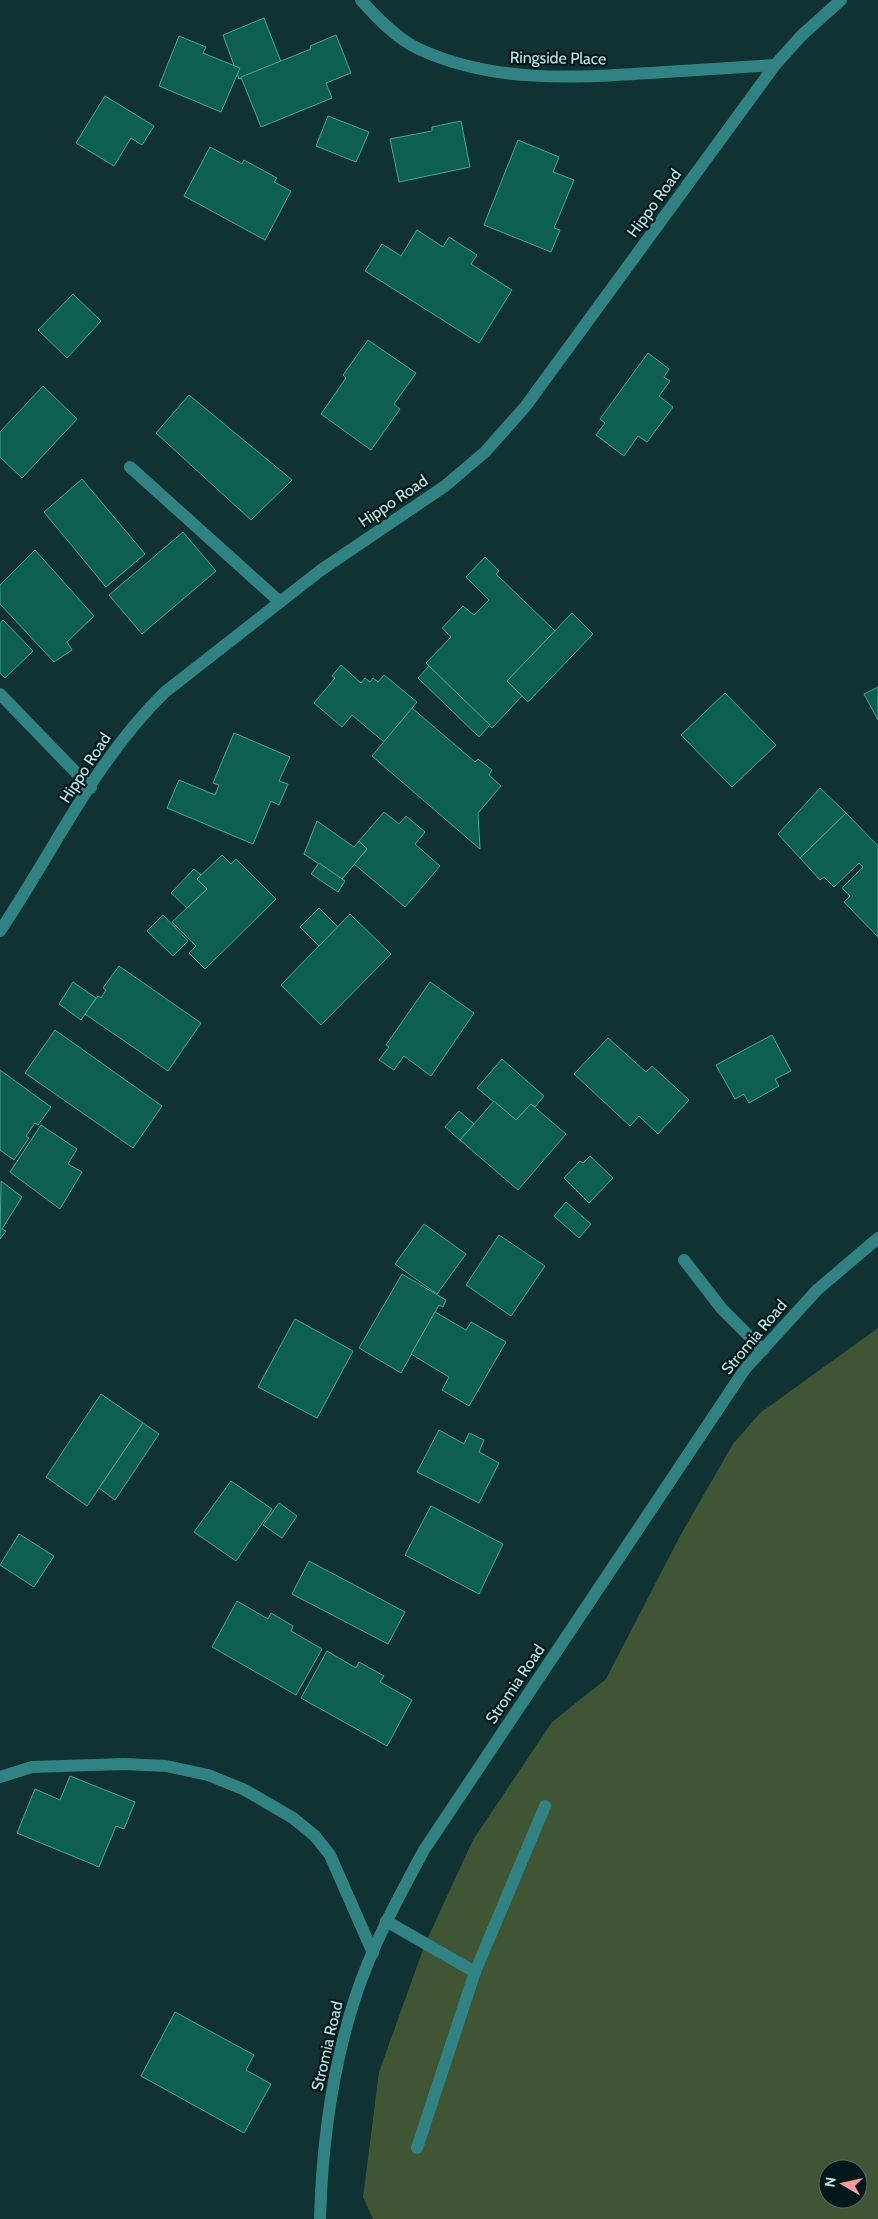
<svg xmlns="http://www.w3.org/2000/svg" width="878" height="2219" viewBox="0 0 878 2219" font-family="Cabin,sans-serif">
<rect width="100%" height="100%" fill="#103232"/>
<path fill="#3f5533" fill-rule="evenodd" d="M 878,1328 L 878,2219 L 373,2219 L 363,2197 L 379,2072 L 425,1944 L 473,1840 L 552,1722 L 606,1679 L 680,1536 L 733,1444 L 760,1413 ZM 828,2169 L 858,2169 L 858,2199 L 828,2199 Z"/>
<g fill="#0d5f4f" stroke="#46a690">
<polygon points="264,18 281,62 239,79 223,35"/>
<polygon points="336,35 351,73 326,83 332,98 261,127 241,77 311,49 310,46"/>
<polygon points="179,36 206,47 203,53 240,68 221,112 159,86"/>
<polygon points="105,96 154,126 142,145 131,138 114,166 76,143"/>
<polygon points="328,116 369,132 356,162 316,146"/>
<polygon points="461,121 470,167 399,182 390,139 432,131 432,127"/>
<polygon points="518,140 559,157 553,172 574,180 554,228 560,230 551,252 484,225"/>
<polygon points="210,147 242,164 244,160 277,178 274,182 291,191 265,240 184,196"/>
<polygon points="417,230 443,247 449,237 477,255 471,264 512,290 479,343 365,271 382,244 401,256"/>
<polygon points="73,294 101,321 67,358 38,330"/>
<polygon points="368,340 416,373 394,404 400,409 371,450 321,414 346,378 343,375"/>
<polygon points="648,353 669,369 664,377 670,381 659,396 673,407 647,442 638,436 624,456 596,435 605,423 600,419"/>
<polygon points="43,386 77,419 22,478 0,457 0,432"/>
<polygon points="189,395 292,480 251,520 156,433"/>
<polygon points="82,479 145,554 106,587 44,512"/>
<polygon points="183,532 216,571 142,634 109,595"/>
<polygon points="35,550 94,616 67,642 72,650 54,662 0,604 0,585"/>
<polygon points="485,557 499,571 496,574 555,631 507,681 522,696 492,728 426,663 451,637 442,628 463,606 474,615 489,600 466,577"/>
<polygon points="572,613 593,634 528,702 507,681"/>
<polygon points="3,620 33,651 5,678 0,673 0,624"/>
<polygon points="341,665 361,683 365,678 370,682 373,678 378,682 384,675 417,702 384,742 352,715 342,727 314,703 335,678 332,676"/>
<polygon points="429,666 490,725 479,737 418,678"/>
<polygon points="878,687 878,720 864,694"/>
<polygon points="725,693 776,745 732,787 681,735"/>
<polygon points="412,708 475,762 478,759 492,770 489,775 501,786 478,813 480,849 372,756"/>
<polygon points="234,733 290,757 279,781 288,784 279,805 271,801 253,844 167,808 179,780 215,795 219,785 213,783"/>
<polygon points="820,788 846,813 800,858 778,834"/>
<polygon points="384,812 399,824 406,816 425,832 415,844 440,866 405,907 354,864 367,849 359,841"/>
<polygon points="846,813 878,846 878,937 844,902 850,896 842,888 863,867 859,863 834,887 824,877 820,880 800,858"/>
<polygon points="317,821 354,847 359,841 367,849 342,879 304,854"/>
<polygon points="222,855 231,864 236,859 276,899 205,969 189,953 196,946 172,922 207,889 197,879"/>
<polygon points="319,863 345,881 338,892 311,874"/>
<polygon points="194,869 201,875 197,879 207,889 187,908 171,893"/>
<polygon points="319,908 338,927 319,946 300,927"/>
<polygon points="350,914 391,954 321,1025 281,985"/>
<polygon points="163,915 188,941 173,956 147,931"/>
<polygon points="119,966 201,1023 168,1071 85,1014 98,996 101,998 106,990 103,988"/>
<polygon points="73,982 96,998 81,1020 59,1004"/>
<polygon points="430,982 474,1013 431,1076 404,1056 394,1070 379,1060 389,1047 386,1045"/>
<polygon points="55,1030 162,1106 133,1148 25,1073"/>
<polygon points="772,1035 791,1071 775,1079 779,1086 749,1103 744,1094 735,1099 716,1065"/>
<polygon points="608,1038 646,1072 652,1066 689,1100 658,1134 639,1116 630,1126 574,1074"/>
<polygon points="502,1059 544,1096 535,1107 531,1104 516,1120 477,1088"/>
<polygon points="0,1070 51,1107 38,1125 35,1123 26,1136 29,1138 14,1160 0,1150"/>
<polygon points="494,1101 516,1120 531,1104 566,1134 518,1190 460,1140"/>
<polygon points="459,1111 474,1124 460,1140 445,1127"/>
<polygon points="41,1125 77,1149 68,1164 82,1172 60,1209 10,1172"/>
<polygon points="590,1156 613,1178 589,1203 564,1178 580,1161 583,1163"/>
<polygon points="1,1181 22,1197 2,1229 6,1231 0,1239"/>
<polygon points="566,1202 591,1224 579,1238 554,1216"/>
<polygon points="424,1224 466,1254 437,1294 395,1264"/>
<polygon points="499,1235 545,1266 511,1316 466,1285"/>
<polygon points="402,1274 446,1300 443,1307 439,1305 401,1373 359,1348"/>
<polygon points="435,1312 466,1330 471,1322 506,1342 469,1406 442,1390 449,1377 411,1354"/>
<polygon points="295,1319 353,1351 317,1418 258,1387"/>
<polygon points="101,1394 143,1423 87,1506 46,1477"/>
<polygon points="143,1423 159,1434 115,1500 99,1488"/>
<polygon points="439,1430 464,1444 469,1433 484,1440 479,1452 499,1463 479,1503 417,1472"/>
<polygon points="231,1481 272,1509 236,1561 194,1532"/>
<polygon points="279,1503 297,1516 282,1538 263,1525"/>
<polygon points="431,1506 503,1544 479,1594 405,1555"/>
<polygon points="19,1534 54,1556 34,1587 0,1565"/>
<polygon points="309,1561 405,1612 388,1644 292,1594"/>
<polygon points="237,1601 268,1619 271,1613 293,1626 291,1631 322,1649 296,1695 212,1647"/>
<polygon points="327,1651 356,1668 359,1662 384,1676 380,1682 412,1700 387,1746 301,1698"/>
<polygon points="70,1776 135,1802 124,1829 116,1826 99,1867 17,1833 35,1789 60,1800"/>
<polygon points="175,2012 254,2055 246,2070 271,2084 244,2133 141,2076"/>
</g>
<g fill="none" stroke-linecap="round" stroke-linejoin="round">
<g stroke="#318282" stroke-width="12">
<path d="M 361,0 C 377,18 397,39 419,49 C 492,83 572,78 650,73 C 692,70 734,68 775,65"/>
<polyline points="130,467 280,602"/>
<polyline points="0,694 91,788"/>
<path d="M 0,931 C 54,851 95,760 165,692 L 321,570 L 445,486 L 485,452 L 525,407 L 775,65 L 802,35 L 841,0"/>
<polyline points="684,1260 722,1309 763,1350"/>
<polyline points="0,1777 32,1767 124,1764 166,1766 208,1775 245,1790 293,1818 315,1836 330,1855 373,1953"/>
<polyline points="386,1921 475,1972 545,1806"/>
<polyline points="417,2148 475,1972"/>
<path d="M 320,2219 C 322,2145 332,2069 355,1998 C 372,1946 398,1898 424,1850 L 745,1369 L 817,1290 L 878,1238"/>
</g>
</g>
<g text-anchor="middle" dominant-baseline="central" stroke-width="4.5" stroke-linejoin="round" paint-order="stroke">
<g font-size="16" fill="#bae9e8" stroke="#021818">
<text transform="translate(558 58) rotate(1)">Ringside Place</text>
<text transform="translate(654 203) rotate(-54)">Hippo Road</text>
<text transform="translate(393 501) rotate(-34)">Hippo Road</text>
<text transform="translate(85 768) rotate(-57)">Hippo Road</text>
<text transform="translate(754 1337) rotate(-50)">Stromia Road</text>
<text transform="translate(515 1684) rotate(-56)">Stromia Road</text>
<text transform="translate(327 2046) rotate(-77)">Stromia Road</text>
</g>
</g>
<g transform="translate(843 2184) rotate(279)"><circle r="24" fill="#021818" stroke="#4c6c6b"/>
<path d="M0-4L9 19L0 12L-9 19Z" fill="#f49aa1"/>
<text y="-8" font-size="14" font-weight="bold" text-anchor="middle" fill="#bae9e8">N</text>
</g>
</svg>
